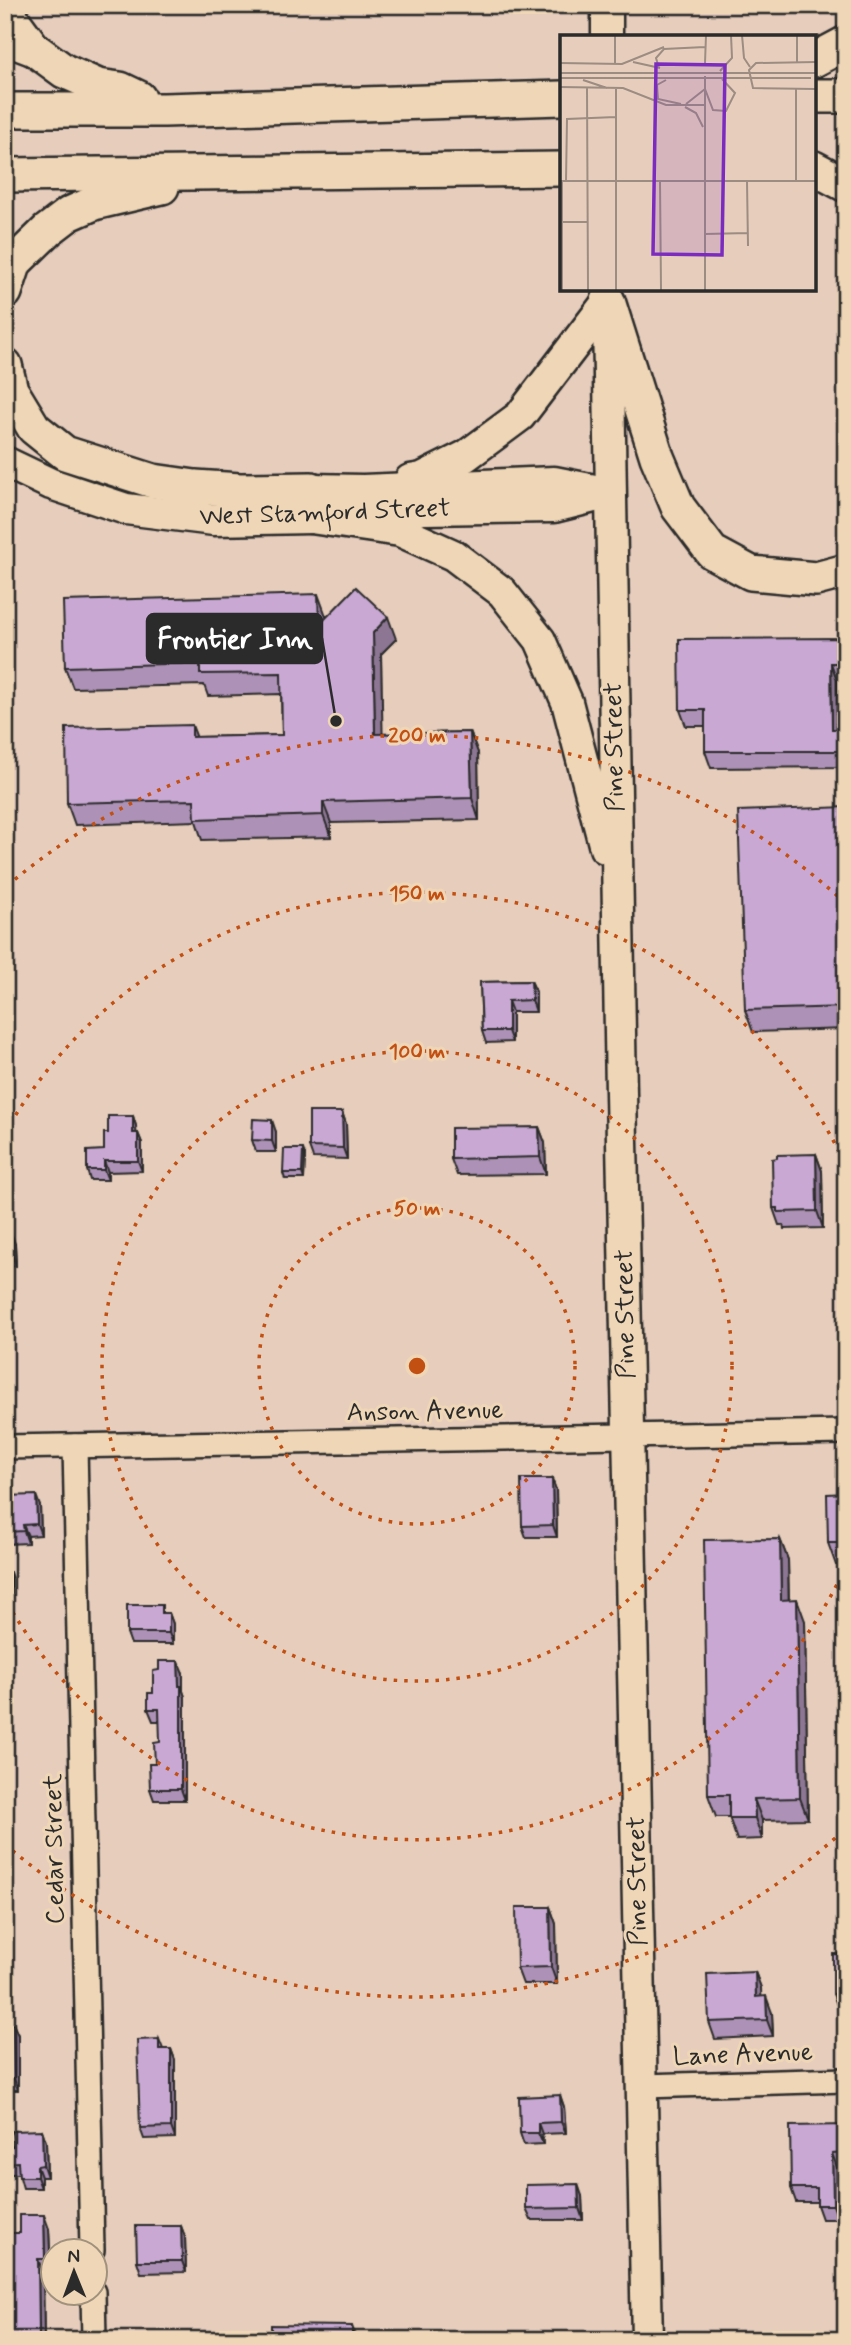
<svg xmlns="http://www.w3.org/2000/svg" width="851" height="2345" viewBox="0 0 851 2345" font-family="Mynerve,sans-serif">
<rect width="100%" height="100%" fill="#e7cdbc"/>
<filter id="ink" filterUnits="userSpaceOnUse"><feTurbulence type="fractalNoise" baseFrequency=".0143" numOctaves="2"/><feDisplacementMap in="SourceGraphic" scale="14" xChannelSelector="R" yChannelSelector="G"/><feConvolveMatrix kernelMatrix="1 2 1 2 8 2 1 2 1" color-interpolation-filters="sRGB"/></filter>
<g filter="url(#ink)">
<g fill="none" stroke-linecap="round" stroke-linejoin="round">
<g stroke="#2b2b2b" stroke-width="28">
<g id="minor">
<polyline points="75,1446 92,2250"/>
<polyline points="5,1447 846,1432"/>
<polyline points="643,2086 846,2080"/>
<polyline points="93,2292 94,2340"/>
</g>
</g>
<g stroke="#2b2b2b" stroke-width="35">
<g id="major">
<polyline points="607,37 607,5"/>
<polyline points="608,317 621,1093 647,2340"/>
<polyline points="5,462 51,484 126,509 214,520 311,518 363,510 554,507 602,495"/>
<polyline points="410,480 422,478 466,456 520,416 608,301"/>
<polyline points="605,848 567,702 540,640 502,592 453,555 400,531 311,518 311,489 363,490 554,482 610,493"/>
</g>
</g>
<g stroke="#2b2b2b" stroke-width="38">
<g id="highway">
<polyline points="6,5 12,19 34,49"/>
<polyline points="5,38 34,49 64,71 98,86 120,89 139,98"/>
<polyline points="814,60 846,43"/>
<polyline points="814,96 846,96"/>
<polyline points="5,110 164,110 562,98"/>
<polyline points="814,168 846,185"/>
<polyline points="5,175 562,169"/>
<polyline points="5,292 15,262 48,230 69,214 94,203 162,187"/>
<polyline points="608,301 657,457 678,507 712,552 751,573 816,579 846,571"/>
<polyline points="5,365 11,390 34,428 65,453 153,481 195,487 240,490 311,489"/>
</g>
</g>
<use href="#minor" stroke="#efd6b6" stroke-width="23"/>
<use href="#major" stroke="#efd6b6" stroke-width="30"/>
<use href="#highway" stroke="#efd6b6" stroke-width="33"/>
</g>
<g fill="#ad91b6" stroke="#2b2b2b" stroke-width="2">
<polygon points="326,616 326,618 396,639 381,654 382,734 470,732 478,753 479,820 331,823 331,837 202,840 196,821 75,825 67,803 196,737 282,735 281,694 208,696 204,685 73,688 65,667"/>
<polygon points="846,638 846,679 837,680 838,729 846,729 846,767 711,768 705,751 705,726 686,726 680,710"/>
<polygon points="846,807 846,1029 753,1032 745,1010"/>
<polygon points="531,981 536,992 536,1012 512,1012 512,1042 486,1043 482,1031 480,982"/>
<polygon points="342,1112 346,1124 347,1159 313,1158 309,1147"/>
<polygon points="133,1116 136,1126 136,1133 138,1133 142,1143 142,1171 108,1172 108,1180 90,1180 87,1170 104,1150 108,1133"/>
<polygon points="539,1127 545,1143 546,1174 457,1175 451,1159"/>
<polygon points="276,1132 276,1152 256,1152 252,1140"/>
<polygon points="816,1154 822,1171 823,1228 784,1229 783,1225 779,1225 773,1208"/>
<polygon points="305,1155 304,1179 285,1179 283,1173"/>
<polygon points="5,1233 15,1244 16,1266 5,1267"/>
<polygon points="552,1479 556,1490 557,1537 526,1537 522,1526"/>
<polygon points="846,1493 846,1565 836,1565 828,1543"/>
<polygon points="5,1496 40,1506 41,1535 28,1536 28,1543 6,1544"/>
<polygon points="780,1539 788,1560 789,1600 805,1621 808,1819 762,1820 762,1839 737,1840 729,1817 716,1817 708,1795"/>
<polygon points="5,1572 12,1578 12,1598 5,1598"/>
<polygon points="165,1613 169,1613 173,1624 173,1644 131,1644 127,1633"/>
<polygon points="183,1673 183,1691 185,1697 185,1800 154,1800 150,1789 160,1742 160,1721 153,1721 148,1709 153,1693"/>
<polygon points="550,1907 556,1924 557,1984 523,1984 517,1968"/>
<polygon points="846,1954 846,2005 837,2005 833,1994"/>
<polygon points="755,1972 761,1988 761,1997 772,2013 773,2036 715,2039 709,2022"/>
<polygon points="5,2024 13,2024 18,2035 18,2090 5,2090"/>
<polygon points="159,2039 163,2049 171,2049 175,2060 175,2138 144,2139 140,2128"/>
<polygon points="560,2095 564,2107 566,2133 542,2134 543,2144 524,2145 520,2133"/>
<polygon points="846,2125 846,2166 837,2167 838,2219 822,2219 817,2205 817,2202 796,2202 791,2188"/>
<polygon points="42,2130 46,2142 47,2177 41,2177 41,2188 23,2188 19,2174 5,2174 5,2147 13,2146"/>
<polygon points="582,2196 583,2220 531,2220 526,2209"/>
<polygon points="181,2226 185,2237 186,2272 141,2273 137,2261"/>
<polygon points="49,2229 51,2273 43,2273 44,2340 5,2340 10,2315 10,2274 5,2274 5,2233 20,2233"/>
</g>
<g fill="#8d7694" stroke="#2b2b2b" stroke-width="2">
<polygon points="318,594 326,616 327,647 319,625"/>
<polygon points="388,617 396,639 381,654 383,756 375,734 373,633"/>
<polygon points="831,663 837,680 838,746 832,729"/>
<polygon points="192,725 200,746 192,737"/>
<polygon points="470,732 478,753 479,820 472,798"/>
<polygon points="323,802 331,823 331,837 323,815"/>
<polygon points="531,981 536,992 536,1012 532,1000"/>
<polygon points="508,1001 512,1012 512,1042 508,1031"/>
<polygon points="342,1112 346,1124 347,1159 343,1148"/>
<polygon points="133,1116 136,1126 137,1143 133,1133"/>
<polygon points="272,1120 276,1132 276,1152 272,1141"/>
<polygon points="539,1127 545,1143 546,1174 540,1157"/>
<polygon points="138,1133 142,1143 142,1171 138,1161"/>
<polygon points="303,1149 305,1155 304,1179 302,1173"/>
<polygon points="816,1154 822,1171 823,1228 817,1211"/>
<polygon points="104,1161 108,1172 108,1180 104,1170"/>
<polygon points="11,1232 15,1244 16,1266 12,1255"/>
<polygon points="552,1479 556,1490 557,1537 553,1525"/>
<polygon points="36,1495 40,1506 41,1535 37,1524"/>
<polygon points="23,1525 28,1536 28,1543 24,1531"/>
<polygon points="780,1539 788,1560 789,1621 781,1600"/>
<polygon points="10,1572 12,1578 12,1598 10,1592"/>
<polygon points="797,1599 805,1621 808,1819 800,1798"/>
<polygon points="169,1613 173,1624 173,1644 169,1633"/>
<polygon points="178,1661 183,1673 183,1691 185,1697 185,1800 181,1789"/>
<polygon points="754,1799 762,1820 762,1839 755,1818"/>
<polygon points="550,1907 556,1924 557,1984 551,1967"/>
<polygon points="755,1972 761,1988 762,2014 756,1997"/>
<polygon points="766,1996 772,2013 773,2036 767,2020"/>
<polygon points="13,2024 18,2035 18,2090 14,2079"/>
<polygon points="171,2049 175,2060 175,2138 171,2127"/>
<polygon points="560,2095 564,2107 566,2133 561,2122"/>
<polygon points="538,2123 542,2134 543,2144 538,2133"/>
<polygon points="42,2130 46,2142 47,2177 43,2165"/>
<polygon points="832,2153 837,2167 838,2219 833,2205"/>
<polygon points="37,2166 41,2177 41,2188 37,2177"/>
<polygon points="578,2184 582,2196 583,2220 579,2208"/>
<polygon points="44,2215 49,2229 51,2273 45,2259"/>
<polygon points="181,2226 185,2237 186,2272 182,2261"/>
<polygon points="38,2259 43,2273 44,2340 40,2340 39,2336"/>
<polygon points="352,2326 357,2340 352,2340"/>
</g>
<g fill="#c9a9d4" stroke="#2b2b2b" stroke-width="2">
<polygon points="356,587 388,617 373,633 375,734 470,732 472,798 323,802 323,815 195,819 194,800 67,803 66,728 192,725 192,737 282,735 281,673 200,674 200,663 65,667 63,601 318,594 319,625"/>
<polygon points="846,638 846,663 831,663 832,729 846,729 846,751 705,751 705,710 680,710 679,639"/>
<polygon points="846,807 846,1007 745,1010 738,811"/>
<polygon points="531,981 532,1000 508,1001 508,1031 482,1031 480,982"/>
<polygon points="309,1112 342,1112 343,1148 309,1147"/>
<polygon points="108,1116 133,1116 133,1133 138,1133 138,1161 104,1161 104,1170 87,1170 87,1151 104,1150 104,1133 108,1133"/>
<polygon points="253,1119 272,1120 272,1141 252,1140"/>
<polygon points="539,1127 540,1157 451,1159 451,1128"/>
<polygon points="284,1149 303,1149 302,1173 283,1173"/>
<polygon points="816,1154 817,1211 778,1212 778,1208 773,1208 772,1159 777,1158 777,1155"/>
<polygon points="11,1232 12,1255 5,1256 5,1233"/>
<polygon points="521,1479 552,1479 553,1525 522,1526"/>
<polygon points="846,1493 846,1543 828,1543 827,1494"/>
<polygon points="36,1495 37,1524 23,1525 24,1531 5,1532 5,1496"/>
<polygon points="780,1539 781,1600 797,1599 800,1798 754,1799 755,1818 729,1818 729,1795 708,1795 704,1540"/>
<rect x="5" y="1572" width="5" height="20"/>
<polygon points="127,1605 162,1605 162,1613 169,1613 169,1633 127,1633"/>
<polygon points="159,1661 178,1661 179,1686 181,1686 181,1789 150,1789 149,1764 155,1764 154,1743 160,1742 159,1709 148,1709 148,1693 153,1693 153,1671 159,1670"/>
<polygon points="516,1907 550,1907 551,1967 517,1968"/>
<rect x="833" y="1954" width="13" height="40"/>
<polygon points="755,1972 756,1997 766,1996 767,2020 709,2022 707,1974"/>
<polygon points="5,2024 13,2024 14,2079 5,2079"/>
<polygon points="159,2039 159,2049 171,2049 171,2127 140,2128 137,2040"/>
<polygon points="560,2095 561,2122 538,2123 538,2133 520,2133 519,2097"/>
<polygon points="846,2125 846,2152 832,2153 833,2205 817,2205 817,2188 791,2188 790,2126"/>
<polygon points="42,2130 43,2165 37,2166 37,2177 19,2177 18,2162 5,2163 5,2147 13,2146 12,2131"/>
<polygon points="578,2184 579,2208 526,2209 526,2185"/>
<polygon points="20,2215 44,2215 45,2259 38,2259 39,2336 37,2336 37,2340 5,2340 5,2315 10,2315 10,2260 5,2260 5,2233 20,2233"/>
<polygon points="136,2226 181,2226 182,2261 137,2261"/>
<polygon points="271,2325 352,2326 352,2340 271,2340"/>
<rect x="842" y="2330" width="4" height="10"/>
</g>
</g>
<g fill="none" stroke="#c25012" stroke-width="3.5" stroke-dasharray="3.5 7">
<circle cx="417" cy="1366" r="158"/>
<circle cx="417" cy="1366" r="315"/>
<path d="M846 1566A473 473 0 0 1 5 1599M5 1133A473 473 0 0 1 846 1166"/>
<path d="M843 1831A631 631 0 0 1 7 1846M7 886A631 631 0 0 1 843 901"/>
</g>
<g text-anchor="middle" dominant-baseline="central" stroke-width="6" stroke-linejoin="round" paint-order="stroke">
<g font-size="26" fill="#2b2b2b" stroke="#efd6b6">
<text transform="translate(325 513) rotate(-2)">West Stamford Street</text>
<text transform="translate(615 747) rotate(-91)">Pine Street</text>
<text transform="translate(626 1314) rotate(-91)">Pine Street</text>
<text transform="translate(425 1412) rotate(-1)">Anson Avenue</text>
<text transform="translate(55 1849) rotate(-91)">Cedar Street</text>
<text transform="translate(638 1881) rotate(-91)">Pine Street</text>
<text transform="translate(743 2055) rotate(-2)">Lane Avenue</text>
</g>
</g>
<g transform="translate(560 35)">
<rect width="256" height="256" fill="#e7cdbc"/>
<path fill="none" stroke="#9c8c82" stroke-width="2" d="M 55,0 L 55,29M 182,0 L 184,23 L 190,32M 73,27 L 100,33M 237,27 L 237,0M 256,27 L 196,28 L 189,35 L 193,53 L 256,54M 0,28 L 62,29 L 104,12M 145,28 L 146,0M 99,33 L 96,23 L 104,14 L 145,12M 160,36 L 172,23 L 171,0M 0,38 L 256,38M 145,41 L 145,255M 0,43 L 251,43M 23,45 L 47,53M 106,45 L 97,50 L 98,64 L 121,69M 0,52 L 63,53 L 106,70 L 145,70M 56,52 L 56,255M 27,53 L 28,255M 145,54 L 153,75 L 166,76 L 175,58 L 162,44M 236,54 L 236,146M 126,69 L 145,54M 125,72 L 136,78 L 143,92M 0,146 L 256,146M 2,146 L 2,255M 6,146 L 7,84 L 56,82M 100,146 L 101,255M 187,146 L 188,211M 2,187 L 28,187M 145,199 L 188,198"/>
<path fill="#7b2cbf" fill-opacity="0.15" stroke="#7b2cbf" stroke-width="3.5" d="M 96,29 L 165,30 L 162,220 L 93,219 Z"/>
<rect width="256" height="256" fill="none" stroke="#2b2b2b" stroke-width="3.5"/>
</g>
<circle cx="417" cy="1366" r="10" fill="#c25012" stroke="#efd6b6" stroke-width="3.5"/>
<g font-size="21" text-anchor="middle" font-weight="bold" fill="#c25012" stroke="#efd6b6" stroke-width="6" stroke-linejoin="round" paint-order="stroke">
<text x="417" y="742">200 m</text>
<text x="417" y="900">150 m</text>
<text x="417" y="1058">100 m</text>
<text x="417" y="1215">50 m</text>
</g>
<path fill="none" stroke="#2b2b2b" stroke-width="2.5" d="M336 721L322 638"/>
<circle fill="#2b2b2b" stroke="#efd6b6" stroke-width="2.5" cx="336" cy="721" r="7"/>
<rect fill="#2b2b2b" stroke="#2b2b2b" stroke-width="2.5" x="147" y="614" width="175" height="49" rx="7"/>
<g font-size="28" text-anchor="middle" font-weight="bold" fill="#fff">
<text x="235" y="648">Frontier Inn</text>
</g>
<rect width="851" height="2345" fill="none" stroke="#efd6b6" stroke-width="28"/>
<rect x="14" y="14" width="823" height="2317" fill="none" stroke="#2b2b2b" stroke-width="2.5" filter="url(#ink)"/>
<g transform="translate(74 2272) rotate(359)"><circle r="33" fill="#efd6b6" stroke="#a1927e" stroke-width="2"/>
<path d="M0-5L12 26L0 18L-12 26Z" fill="#2b2b2b"/>
<text y="-10" font-size="19" font-weight="bold" text-anchor="middle" fill="#2b2b2b">N</text>
</g>
</svg>
